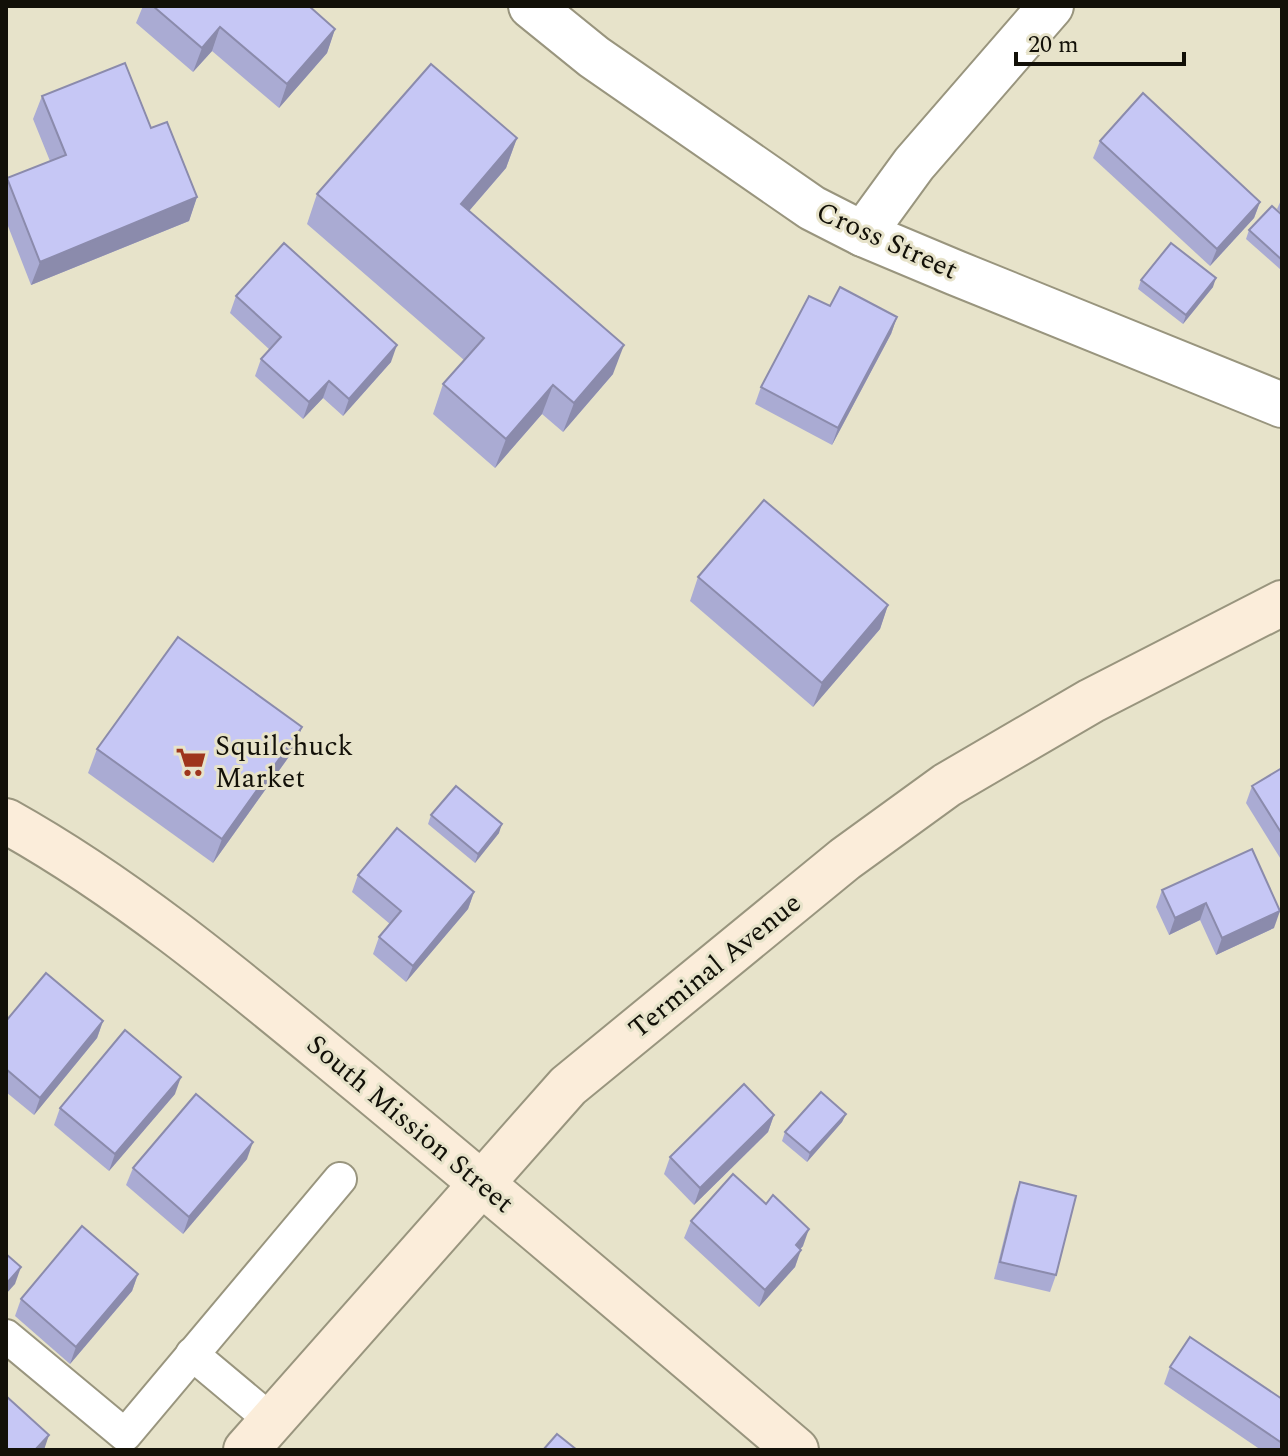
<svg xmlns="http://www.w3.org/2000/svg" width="1288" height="1456" viewBox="0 0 1288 1456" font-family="Spectral,serif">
<rect width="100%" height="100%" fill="#e7e3ca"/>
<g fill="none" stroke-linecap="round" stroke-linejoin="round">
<g stroke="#99957e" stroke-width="36">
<g id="lane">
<polyline points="6,1336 125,1435 340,1179"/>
<polyline points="192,1354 272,1421"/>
</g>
</g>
<g stroke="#99957e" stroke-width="48">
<g id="street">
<polyline points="531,6 594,57 812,208 863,234 956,273 1282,405"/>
<polyline points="863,234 914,164 1051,6"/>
</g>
</g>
<g stroke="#99957e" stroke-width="48">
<g id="secondary">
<path d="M 6,821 C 135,893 248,990 361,1083 C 507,1204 652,1327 796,1450"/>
<polyline points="246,1450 568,1086 845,859 947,785 1091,701 1282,603"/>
</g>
</g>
<use href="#lane" stroke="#fff" stroke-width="32"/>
<use href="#street" stroke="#fff" stroke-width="44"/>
<use href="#secondary" stroke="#fbedda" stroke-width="44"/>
</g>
<g fill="#aaabd3">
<polygon points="143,6 309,6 335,29 327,53 279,108 212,51 193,72 136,23"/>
<polygon points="42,96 151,128 197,197 189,221 31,285 6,221 6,181 7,178 50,161 33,119"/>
<polygon points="517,138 506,168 469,211 613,374 563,432 542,414 495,468 433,414 443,384 464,360 307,224 317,194"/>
<polygon points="1100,141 1260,202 1254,218 1210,266 1093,158"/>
<polygon points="1282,198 1282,213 1277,209"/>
<polygon points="1282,215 1282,269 1281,270 1246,239 1249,230"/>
<polygon points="1141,280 1213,287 1183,324 1138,289"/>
<polygon points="236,296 391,362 343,416 323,398 303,419 255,376 261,359 270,350 230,313"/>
<polygon points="830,306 897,317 891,334 832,445 755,404 761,387"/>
<polygon points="698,577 888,605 880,629 813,707 690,601"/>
<polygon points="302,727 293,751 213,863 88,773 97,749"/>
<polygon points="1282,768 1282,861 1246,803 1252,786"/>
<polygon points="431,815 499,833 475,863 428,824"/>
<polygon points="1252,849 1274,928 1216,955 1200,920 1169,935 1156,907 1162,890"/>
<polygon points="358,875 474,892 468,909 406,982 373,954 379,937 390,924 352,892"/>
<polygon points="6,1021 103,1021 97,1038 34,1115 6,1092"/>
<polygon points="175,1094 109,1171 54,1125 60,1108"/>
<polygon points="846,1114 842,1122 807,1162 782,1141 785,1132"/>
<polygon points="774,1115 768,1132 694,1205 664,1174 670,1157"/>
<polygon points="247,1159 183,1234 126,1185 133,1168"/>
<polygon points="1020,1182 1056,1275 1050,1292 994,1279 1014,1199"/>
<polygon points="691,1221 803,1246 800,1249 795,1267 759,1307 684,1238"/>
<polygon points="138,1274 132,1291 70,1364 15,1316 21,1299"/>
<polygon points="1170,1367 1282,1399 1282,1450 1261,1450 1164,1384"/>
</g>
<g fill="#8b8bac">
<polygon points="220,27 212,51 193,72 202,48"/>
<polygon points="335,29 327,53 279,108 287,84"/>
<polygon points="517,138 506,168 450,233 461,204"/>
<polygon points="197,197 189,221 31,285 40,262"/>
<polygon points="1260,202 1254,218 1210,266 1217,249"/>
<polygon points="1216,278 1213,287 1183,324 1186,315"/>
<polygon points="897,317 891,334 832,445 838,428"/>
<polygon points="397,345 391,362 343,416 349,399"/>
<polygon points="624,345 613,374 563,432 574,403"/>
<polygon points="329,381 323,398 303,419 309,402"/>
<polygon points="553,385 542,414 495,468 506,439"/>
<polygon points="888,605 880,629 813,707 822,683"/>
<polygon points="302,727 293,751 213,863 222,839"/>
<polygon points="502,824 499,833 475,863 478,854"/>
<polygon points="474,892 468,909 406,982 413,966"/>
<polygon points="1206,903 1200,920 1169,935 1175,918"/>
<polygon points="1280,911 1274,928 1216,955 1222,938"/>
<polygon points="103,1021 97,1038 34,1115 40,1098"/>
<polygon points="181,1077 175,1094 109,1171 115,1154"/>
<polygon points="846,1114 842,1122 807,1162 810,1153"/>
<polygon points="774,1115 768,1132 694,1205 700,1188"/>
<polygon points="253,1142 247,1159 183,1234 189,1217"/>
<polygon points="809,1229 803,1246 789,1262 796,1245"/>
<polygon points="801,1250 795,1267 759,1307 765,1290"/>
<polygon points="21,1267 15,1284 6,1294 6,1284"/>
<polygon points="138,1274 132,1291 70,1364 76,1347"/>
<polygon points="49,1435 44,1450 35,1450"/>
</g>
<g fill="#c6c7f5" stroke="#8b8bac" stroke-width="2">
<polygon points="153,6 309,6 335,29 287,84 220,27 202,48"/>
<polygon points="125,63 151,128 167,122 197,197 40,262 7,178 66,155 42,96"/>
<polygon points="431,64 517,138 461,204 624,345 574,403 553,385 506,439 443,384 484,338 317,194"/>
<polygon points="1143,93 1260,202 1217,249 1100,141"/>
<polygon points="1272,206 1282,215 1282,260 1249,230"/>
<polygon points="284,243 397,345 349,399 329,381 309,402 261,359 281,337 236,296"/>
<polygon points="1171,243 1216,278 1186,315 1141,280"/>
<polygon points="840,287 897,317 838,428 761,387 809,296 830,306"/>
<polygon points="764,500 888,605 822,683 698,577"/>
<polygon points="178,637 302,727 222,839 97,749"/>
<polygon points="1282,768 1282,834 1252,786"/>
<polygon points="456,786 502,824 478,854 431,815"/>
<polygon points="397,828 474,892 413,966 379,937 401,911 358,875"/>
<polygon points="1252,849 1280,911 1222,938 1206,903 1175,918 1162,890"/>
<polygon points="46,973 103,1021 40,1098 6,1069 6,1021"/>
<polygon points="125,1030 181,1077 115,1154 60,1108"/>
<polygon points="744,1084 774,1115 700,1188 670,1157"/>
<polygon points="821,1092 846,1114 810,1153 785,1132"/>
<polygon points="196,1094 253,1142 189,1217 133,1168"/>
<polygon points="733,1174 766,1204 773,1195 809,1229 796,1245 801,1250 765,1290 691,1221"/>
<polygon points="1020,1182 1076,1196 1056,1275 1000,1262"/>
<polygon points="82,1226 138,1274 76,1347 21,1299"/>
<polygon points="6,1254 21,1267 6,1284"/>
<polygon points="1190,1337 1282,1399 1282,1443 1170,1367"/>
<polygon points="6,1396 49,1435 35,1450 6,1450"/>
<polygon points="557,1434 577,1450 543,1450"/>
</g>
<defs>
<g id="supermarket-bare" transform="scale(2.4)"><path d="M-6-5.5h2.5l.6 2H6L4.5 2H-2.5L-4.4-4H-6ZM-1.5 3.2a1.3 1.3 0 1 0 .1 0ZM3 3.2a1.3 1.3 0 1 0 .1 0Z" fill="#9e351c" stroke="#e7e3ca" stroke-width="2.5" paint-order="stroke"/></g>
</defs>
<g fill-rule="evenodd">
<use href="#supermarket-bare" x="191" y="762"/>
</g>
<g text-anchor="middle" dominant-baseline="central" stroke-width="6" stroke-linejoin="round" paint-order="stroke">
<g font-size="28" fill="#121008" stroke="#e7e3ca">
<text transform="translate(887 241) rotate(24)">Cross Street</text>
<text transform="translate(715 966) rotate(-39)">Terminal Avenue</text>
<text transform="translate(410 1124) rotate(40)">South Mission Street</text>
</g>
<g font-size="28" fill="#121008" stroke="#e7e3ca" text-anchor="start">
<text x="215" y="746">Squilchuck<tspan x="215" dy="32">Market</tspan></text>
</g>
</g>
<rect width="1288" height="1456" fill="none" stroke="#121008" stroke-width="16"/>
<path d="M1016 52v12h168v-12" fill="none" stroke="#121008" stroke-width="4"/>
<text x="1028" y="52" font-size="24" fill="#121008" stroke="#e7e3ca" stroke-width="6" paint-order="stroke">20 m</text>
</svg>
